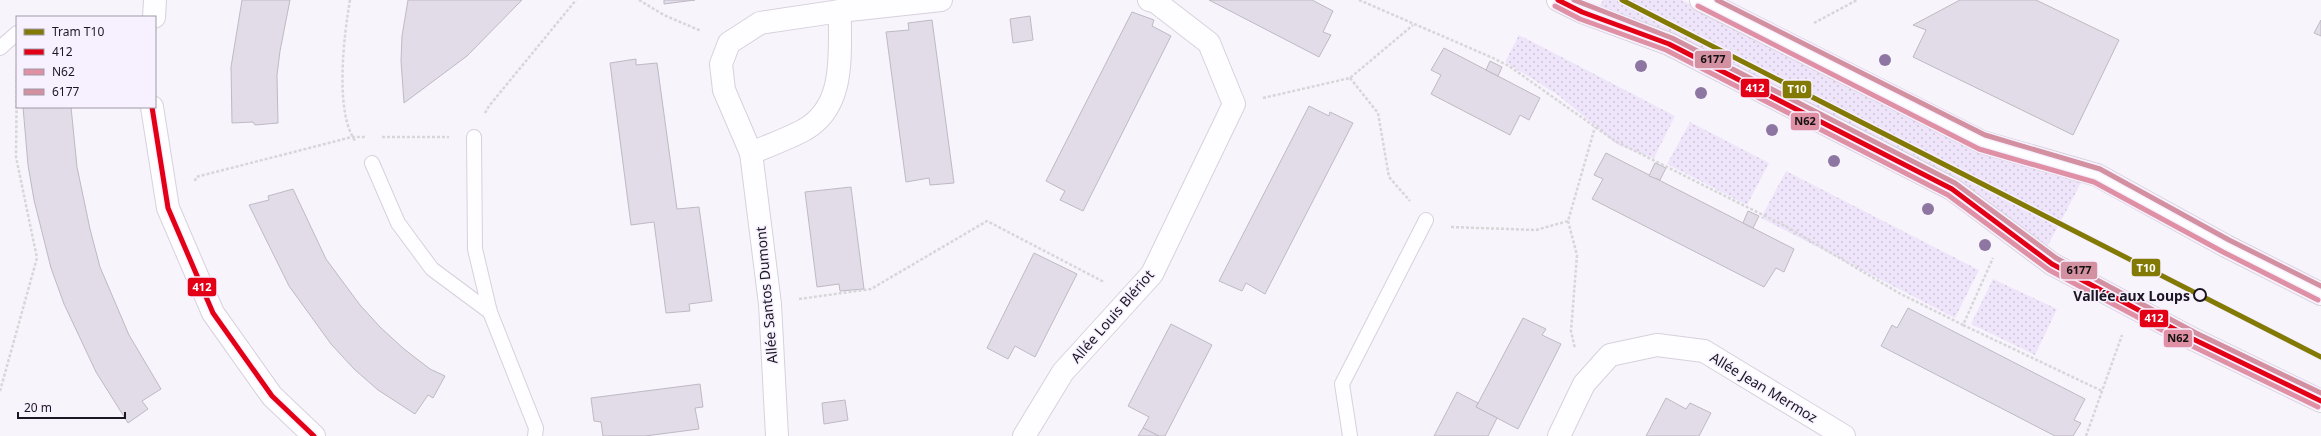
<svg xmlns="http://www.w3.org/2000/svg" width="2321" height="436" viewBox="0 0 2321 436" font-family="'Noto Sans',sans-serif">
<defs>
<pattern id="grass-dots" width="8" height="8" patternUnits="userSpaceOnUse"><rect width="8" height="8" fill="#efe5fb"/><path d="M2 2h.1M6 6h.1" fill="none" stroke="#ccc4d7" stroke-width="1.8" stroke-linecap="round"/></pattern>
</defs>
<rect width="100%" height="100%" fill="#f8f4fc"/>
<g fill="url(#grass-dots)">
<polygon points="1603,0 1682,0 1971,148 2082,181 2046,249 1597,11"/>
<polygon points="1519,35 1675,116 1654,158 1618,145 1558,95 1505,62"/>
<polygon points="1690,122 1769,163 1747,205 1667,164"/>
<polygon points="1786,171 1979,270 1955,318 1761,218"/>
<polygon points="1993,279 2057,309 2035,355 1971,324"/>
</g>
<g fill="#e2dce9" stroke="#beb9c3">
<polygon points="242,0 290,0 280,51 277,75 278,123 255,125 253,122 232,123 231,67"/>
<polygon points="408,0 522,0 467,56 404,103 401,61 402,36"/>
<polygon points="664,0 695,0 664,4"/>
<polygon points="1209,0 1312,0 1333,11 1323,32 1331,35 1319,57"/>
<polygon points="1960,0 2036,0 2119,40 2073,135 1913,57 1926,30 1913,25"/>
<polygon points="1132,12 1154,20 1152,26 1171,36 1083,211 1060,200 1065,191 1046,181"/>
<polygon points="1030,16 1033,40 1013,43 1010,19"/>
<polygon points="932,20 954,183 930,185 929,178 906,182 886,32 909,30 908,23"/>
<polygon points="2321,20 2321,36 2314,33"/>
<polygon points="1444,48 1540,98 1529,120 1520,115 1510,135 1431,94 1441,75 1431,70"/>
<polygon points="636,59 636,65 657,63 677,209 699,207 712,301 689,304 690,311 666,313 654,222 631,225 610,63"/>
<polygon points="1490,61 1502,67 1498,76 1486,70"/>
<polygon points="1309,106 1329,116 1330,112 1353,123 1265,294 1246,283 1242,291 1219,281"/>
<polygon points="23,107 71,107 77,167 90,229 100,267 129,335 161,389 142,401 148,409 128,423 96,372 64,304 51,268 34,200 28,165"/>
<polygon points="1606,153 1794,249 1784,272 1776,268 1764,287 1592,199 1603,179 1594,175"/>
<polygon points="1655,163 1666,168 1660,180 1649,176"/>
<polygon points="851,187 864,289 840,291 839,284 817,287 805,192"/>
<polygon points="293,189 326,259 360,305 380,327 404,349 430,369 445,376 433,398 428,395 415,414 378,390 354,369 331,344 289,286 249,205 269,200 268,196"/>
<polygon points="1748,211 1759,216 1753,228 1743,223"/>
<polygon points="1034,253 1077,274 1035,357 1015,346 1008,359 987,348"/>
<polygon points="1908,308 2085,399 2074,420 2081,423 2073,436 2055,436 1881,346 1892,325 1897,328"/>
<polygon points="1523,318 1546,329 1542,335 1561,344 1518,429 1476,407"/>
<polygon points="1171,324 1212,345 1165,436 1159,436 1143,428 1149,417 1128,406"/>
<polygon points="700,384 703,407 695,408 699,429 645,436 603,436 601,422 594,421 591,398"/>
<polygon points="1457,392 1478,403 1476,407 1497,418 1488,436 1434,436"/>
<polygon points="1666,398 1686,409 1690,403 1711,413 1699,436 1646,436"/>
<polygon points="845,400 848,420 824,424 822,403"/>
<polygon points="1143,428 1159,436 1138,436"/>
</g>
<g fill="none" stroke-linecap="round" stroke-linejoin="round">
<g stroke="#d7d1dc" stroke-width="16">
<g id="lane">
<polyline points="0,48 17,33"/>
<polyline points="474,137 475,249 490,312 536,428 535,436"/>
<polyline points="372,163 398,223 432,269 490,312"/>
<polyline points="1350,436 1342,384 1426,220"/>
</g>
</g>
<g stroke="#d7d1dc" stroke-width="24">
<g id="street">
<polyline points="154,17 155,0"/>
<polyline points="152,107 168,208 213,313 272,396 314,436"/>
<path d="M 751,153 C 768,146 787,139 804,130 C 847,106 839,52 840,11"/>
<polyline points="777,436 770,304 751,153 724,90 721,64 729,43 760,23 840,11 941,0"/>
<polyline points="1024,436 1063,372 1152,274 1234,104 1209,43 1156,2 1149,0"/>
<polyline points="1559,436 1584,384 1610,355 1657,345 1704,351 1844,436"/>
</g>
</g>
<g stroke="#d7d1dc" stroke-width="24">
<g id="primary">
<polyline points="1558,0 1582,12 1669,44 1952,189 2052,264 2193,339 2321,401"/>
<polyline points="1701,0 1982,142 2097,175 2226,246 2321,294"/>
</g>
</g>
<g stroke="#d7d6d8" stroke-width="2.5" stroke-dasharray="3 2" stroke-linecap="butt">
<path d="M 350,0 C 344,35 334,113 356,142"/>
<polyline points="639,0 664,15 701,31"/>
<polyline points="1359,0 1493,58 1509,66 1615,141 1787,227 1899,293 1963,325 1993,258"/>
<polyline points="1814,23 1857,0"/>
<polyline points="1350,78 1378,113 1389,177 1410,201"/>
<polyline points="1263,98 1350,78 1413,25"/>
<polyline points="485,113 489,106 576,0"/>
<polyline points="382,137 449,137"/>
<polyline points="195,181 196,177 352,137 365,137"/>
<polyline points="1568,221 1577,255 1571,331 1575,349"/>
<polyline points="1451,227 1536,230 1568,221 1595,127"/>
<polyline points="799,299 871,289 987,221 1104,282"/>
<polyline points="1963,325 2102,391"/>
<polyline points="0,391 37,258 16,157 17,69"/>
<polyline points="2086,436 2122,335"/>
</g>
<use href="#lane" stroke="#fefdff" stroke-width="14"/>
<use href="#street" stroke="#fefdff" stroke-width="22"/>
<use href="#primary" stroke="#fefdff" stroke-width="22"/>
<g stroke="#f7f1ff" stroke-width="8">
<g id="bus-1">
<polyline points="1558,0 1582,12 1669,44 1952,189 2052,264 2193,339 2321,401"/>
<polyline points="152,107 168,208 213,313 272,396 314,436"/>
</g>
</g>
<g stroke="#f7f1ff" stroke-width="8">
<g id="bus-2">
<polyline points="1555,6 1580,19 1666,50 1948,195 2049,270 2190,345 2318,407"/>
<polyline points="1698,6 1979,149 2094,182 2223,252 2318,300"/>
</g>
</g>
<g stroke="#f7f1ff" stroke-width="8">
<g id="bus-3">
<polyline points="1574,0 1672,38 1955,183 2056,258 2196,333 2321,393"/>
<polyline points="1717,0 1985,135 2100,169 2229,240 2321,286"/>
</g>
</g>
<use href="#bus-1" stroke="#e30017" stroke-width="5"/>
<use href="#bus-2" stroke="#df90a4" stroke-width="5"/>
<use href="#bus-3" stroke="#d290a1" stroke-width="5"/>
<g stroke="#f7f1ff" stroke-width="8">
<polyline id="tram-1" points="1622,0 2321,357"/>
</g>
<use href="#tram-1" stroke="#827a04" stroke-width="5"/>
</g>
<g fill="#8e76a2">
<circle cx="1885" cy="60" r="6"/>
<circle cx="1641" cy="66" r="6"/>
<circle cx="1701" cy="93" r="6"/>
<circle cx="1772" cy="130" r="6"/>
<circle cx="1834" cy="161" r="6"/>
<circle cx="1928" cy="209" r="6"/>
<circle cx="1985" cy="245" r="6"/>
</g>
<circle fill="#f7f1ff" stroke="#1b1622" stroke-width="2" cx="2200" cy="295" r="6"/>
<g text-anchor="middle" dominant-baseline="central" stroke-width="3" stroke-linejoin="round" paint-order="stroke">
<g font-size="14" fill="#1b1622" stroke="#f7f1ff">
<text transform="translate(766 295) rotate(-95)">Allée Santos Dumont</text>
<text transform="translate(1112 316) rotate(-49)">Allée Louis Blériot</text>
<text transform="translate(1764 387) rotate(31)">Allée Jean Mermoz</text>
</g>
<g font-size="14" font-weight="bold" fill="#1b1622" stroke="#f7f1ff" text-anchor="end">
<text x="2190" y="295">Vallée aux Loups</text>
</g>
</g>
<g stroke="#f7f1ff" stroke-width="1.5">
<rect x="1694" y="50" width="38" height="19" rx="4" fill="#d290a1"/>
<rect x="1740" y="78" width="30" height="20" rx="4" fill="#e30017"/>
<rect x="1782" y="80" width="30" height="19" rx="4" fill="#827a04"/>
<rect x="1790" y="112" width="30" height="19" rx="4" fill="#df90a4"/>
<rect x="2131" y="258" width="30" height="19" rx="4" fill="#827a04"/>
<rect x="2060" y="261" width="38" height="19" rx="4" fill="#d290a1"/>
<rect x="187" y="277" width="30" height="20" rx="4" fill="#e30017"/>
<rect x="2139" y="309" width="30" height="19" rx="4" fill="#e30017"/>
<rect x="2163" y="329" width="30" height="19" rx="4" fill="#df90a4"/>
</g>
<g font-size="11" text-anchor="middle" font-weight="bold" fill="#fff">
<text x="1755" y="92">412</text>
<text x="1797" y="93">T10</text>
<text x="2146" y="272">T10</text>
<text x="202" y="291">412</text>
<text x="2154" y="322">412</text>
</g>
<g font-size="11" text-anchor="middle" font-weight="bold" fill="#111">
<text x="1713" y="63">6177</text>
<text x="1805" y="125">N62</text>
<text x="2079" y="274">6177</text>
<text x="2178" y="342">N62</text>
</g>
<rect x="16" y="16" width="140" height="92" fill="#f7f1ff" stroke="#9f99a7"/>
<rect x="24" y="29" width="20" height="6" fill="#827a04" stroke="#9f99a7"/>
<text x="52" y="36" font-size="12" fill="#1b1622">Tram T10</text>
<rect x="24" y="49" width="20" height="6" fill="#e30017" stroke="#9f99a7"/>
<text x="52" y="56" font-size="12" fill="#1b1622">412</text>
<rect x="24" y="69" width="20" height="6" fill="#df90a4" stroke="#9f99a7"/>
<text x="52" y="76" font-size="12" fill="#1b1622">N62</text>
<rect x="24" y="89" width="20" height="6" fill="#d290a1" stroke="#9f99a7"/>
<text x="52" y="96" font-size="12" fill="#1b1622">6177</text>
<path d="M18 412v6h107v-6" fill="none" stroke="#1b1622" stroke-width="2"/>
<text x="24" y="412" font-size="12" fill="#1b1622" stroke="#f7f1ff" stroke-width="3" paint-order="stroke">20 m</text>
</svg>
